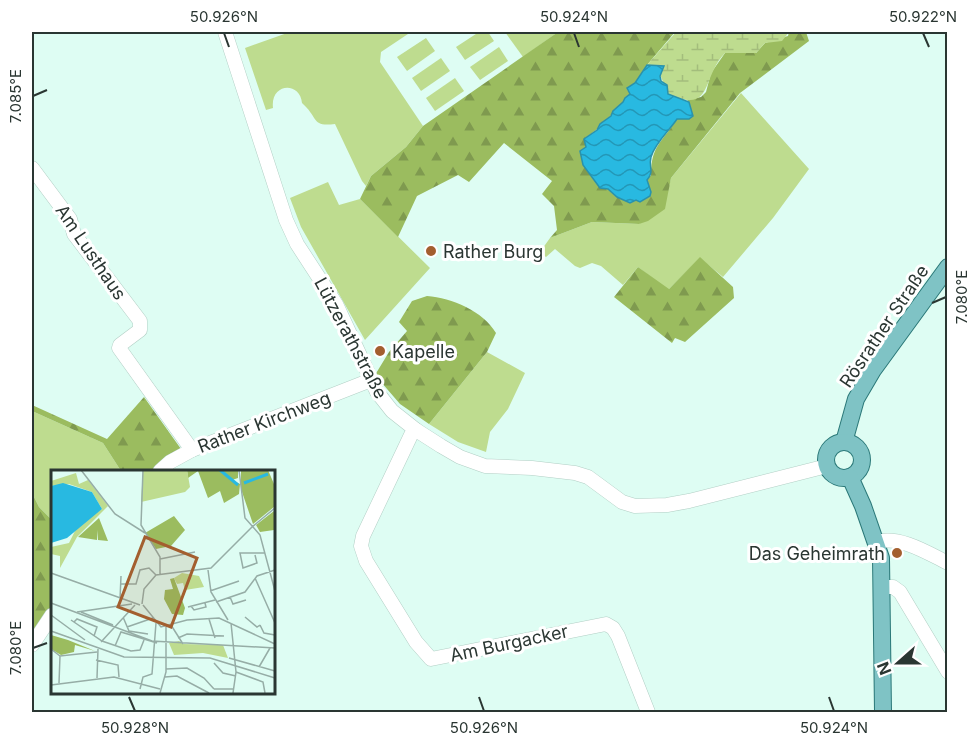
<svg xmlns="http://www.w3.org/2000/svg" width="979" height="744" viewBox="0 0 979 744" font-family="Inter,sans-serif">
<defs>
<pattern id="forest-firs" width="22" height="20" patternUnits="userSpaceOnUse" patternTransform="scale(1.5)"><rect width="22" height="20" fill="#9bbc5f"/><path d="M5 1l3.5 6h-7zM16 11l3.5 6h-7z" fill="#7f9a4f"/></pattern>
<pattern id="wetland-marsh" width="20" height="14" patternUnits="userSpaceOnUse" patternTransform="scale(1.5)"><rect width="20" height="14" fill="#bedc8f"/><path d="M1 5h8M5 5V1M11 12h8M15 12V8" fill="none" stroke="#a3bd7c"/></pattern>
<pattern id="water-waves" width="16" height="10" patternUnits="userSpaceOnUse" patternTransform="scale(1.5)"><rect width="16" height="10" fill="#28b9e1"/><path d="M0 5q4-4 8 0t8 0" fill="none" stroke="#2397b7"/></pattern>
</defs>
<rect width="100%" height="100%" fill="#defdf3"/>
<g fill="#bedc8f">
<path d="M 290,32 L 411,32 L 381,52 L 380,62 L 423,126 L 406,147 L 371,176 L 366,186 L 362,181 L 335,124 C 311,127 319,118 302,103 C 300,81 270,83 273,108 L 266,110 L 245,48 Z"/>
<polygon points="479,32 488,32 494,41 465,60 456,47"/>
<polygon points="505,32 558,32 523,57"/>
<polygon points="426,38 435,51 407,71 397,57"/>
<polygon points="499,47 508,61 480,80 470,67"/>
<polygon points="441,58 450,71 421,91 412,78"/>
<polygon points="455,78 464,91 435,111 426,98"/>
<polygon points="741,93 809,169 773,218 723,277 700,258 668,290 638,267 623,285 601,266 592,263 580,268 575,266 555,249 546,257 540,252 550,238 592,222 639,224 666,199 671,178"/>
<polygon points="328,182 339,205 360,199 430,268 365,340 301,227 290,198"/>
<polygon points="487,352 525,373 508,409 490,432 486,452 458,442 429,424"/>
<polygon points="32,411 103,443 121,471 52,471 52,520 39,507 32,493"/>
</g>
<g fill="url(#forest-firs)">
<path d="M 558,32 L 675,32 L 647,65 L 635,84 L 627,89 L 630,94 C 616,110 602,127 584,139 L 586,147 L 582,159 L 600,188 L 608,189 L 617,197 L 630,203 L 637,200 L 640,202 L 650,196 L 651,192 L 647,180 L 651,175 C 651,146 662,142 677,119 L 689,119 L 693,116 L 689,102 L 687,100 L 701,97 L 706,92 L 711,73 L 725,53 L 756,53 L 765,43 L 788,36 L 789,32 L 806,32 L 809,41 L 740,93 L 671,178 L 665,209 L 648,221 L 639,224 L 592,222 L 550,238 L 557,230 L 554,206 L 542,194 L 552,181 L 504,143 L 469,182 L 458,175 L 417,196 L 398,237 L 360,199 L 371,176 L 406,147 L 423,126 Z"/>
<polygon points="700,257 733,287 734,298 685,342 675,338 672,343 614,297 638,267 669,289"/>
<path d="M 427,296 C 452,298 483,311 496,333 L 487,352 L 429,424 L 400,404 L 375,375 L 389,352 L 407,331 L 399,322 L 412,301 Z"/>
<polygon points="144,397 181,449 171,455 151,471 121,471 103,443 32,411 32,405 107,439"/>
<polygon points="32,493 39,507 52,520 52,606 32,638"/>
</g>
<path fill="url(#wetland-marsh)" d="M 676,32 L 789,32 L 782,41 L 765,43 L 756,53 L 725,53 C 701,77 714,115 668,94 L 657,67 L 647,65 Z"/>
<path fill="url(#water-waves)" stroke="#2992ac" stroke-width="1.5" d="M 647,65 L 664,66 L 660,76 L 661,81 L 667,85 L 668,94 L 689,102 L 693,116 L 689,119 L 677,119 C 669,131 655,143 651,157 C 648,168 655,170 647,180 L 651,192 L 650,196 L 640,202 L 636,200 L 630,203 L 617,197 L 608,189 L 600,188 L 583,165 L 580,151 L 586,147 L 584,139 L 597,130 L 600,124 L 611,116 L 613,111 L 623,102 L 625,98 L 630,94 L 627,88 L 635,83 Z"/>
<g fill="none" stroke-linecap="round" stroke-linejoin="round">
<g stroke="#b2cfc5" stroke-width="15">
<g id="minor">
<polyline points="225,32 286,220 297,244 336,304 377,392 392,411 416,430 441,446 460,457 485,466 532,468 575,473 588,477 622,502 635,506 667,505 689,501 827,466"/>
<polyline points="32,168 70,219 74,234 140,321 140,330 120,345 119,348 192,450"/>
<polyline points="416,430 411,435 363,536 361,546 366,561 416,642 431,659 606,624 613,628 618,636 648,712"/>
<polyline points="160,471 170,462 192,450 371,380"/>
<path d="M 877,542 C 899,535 928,553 948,563"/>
<polyline points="883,587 893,587 900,592 948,672"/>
<polyline points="32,645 52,615"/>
</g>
</g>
<g stroke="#2a7878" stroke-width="18">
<g id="major">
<polyline points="844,442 856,399 873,370 948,267"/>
<circle cx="844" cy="460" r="18"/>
<polyline points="850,477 863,506 881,558 883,712"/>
</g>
</g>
<use href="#minor" stroke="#fff" stroke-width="14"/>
<use href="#major" stroke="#7fc3c5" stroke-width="16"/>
</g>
<path fill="none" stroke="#2a3632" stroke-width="2" d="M 224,33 L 229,47M 574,33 L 579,47M 923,33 L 929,47M 33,96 L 47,90M 932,303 L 946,297M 33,648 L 47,643M 129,697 L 135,711M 479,697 L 484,711M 829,697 L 834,711"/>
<g fill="#a35f2f" stroke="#fff" stroke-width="2">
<circle cx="431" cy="251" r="6"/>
<circle cx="380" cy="351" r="6"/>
<circle cx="897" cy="553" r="6"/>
</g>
<g text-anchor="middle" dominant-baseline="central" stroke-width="6" stroke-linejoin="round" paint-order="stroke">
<g font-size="18" fill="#2a3632" stroke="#fff" text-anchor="start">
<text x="443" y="251">Rather Burg</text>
<text x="392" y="351">Kapelle</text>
<text x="885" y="553" text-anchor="end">Das Geheimrath</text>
</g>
<g font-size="18" fill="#2a3632" stroke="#fff">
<text transform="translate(91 252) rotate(56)">Am Lusthaus</text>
<text transform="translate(884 326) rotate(-56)">Rösrather Straße</text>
<text transform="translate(351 338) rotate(62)">Lützerathstraße</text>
<text transform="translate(264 422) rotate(-21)">Rather Kirchweg</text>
<text transform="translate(509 643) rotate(-12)">Am Burgacker</text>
</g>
</g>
<g transform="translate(51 470)">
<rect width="224" height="224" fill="#defdf3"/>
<path d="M 25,3 L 28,14 L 37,10 L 57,36 L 26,67 L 9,98 L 9,86 L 0,84 L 0,77 L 18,73 L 27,55 L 51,39 L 41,22 L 18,14 L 0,16 L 0,11 ZM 131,103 L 148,106 L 153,117 L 134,120 L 132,113 L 126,114 L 123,108 Z" fill="#bedc8f"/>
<path d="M 136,0 L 187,0 L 187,8 L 181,10 L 189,14 L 188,24 L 173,33 L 169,21 L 157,28 L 147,1 L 137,8 ZM 190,0 L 217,0 L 223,14 L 223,37 L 202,54 L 190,19 ZM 223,41 L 223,60 L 209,62 L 205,55 ZM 123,46 L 134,60 L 120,76 L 105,79 L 94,63 ZM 48,48 L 57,71 L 47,70 L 46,60 L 46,70 L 27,67 ZM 123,108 L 134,138 L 132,145 L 121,144 L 113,129 L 114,120 L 122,119 L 119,109 ZM 0,165 L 17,170 L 44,181 L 24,175 L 23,182 L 10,185 L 0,179 Z" fill="#9bbc5f"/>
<path d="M 92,0 L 136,0 L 139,17 L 134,22 L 90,32 ZM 128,171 L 132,174 L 172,175 L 177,188 L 152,183 L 123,185 L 118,173 Z" fill="#bedc8f"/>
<path d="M 12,13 L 41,22 L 51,39 L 16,68 L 0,73 L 0,16 Z" fill="#28b9e1"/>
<path fill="none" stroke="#28b9e1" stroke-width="3" d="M 169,0 L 187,15M 193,13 L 217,4"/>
<path fill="none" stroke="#96ada6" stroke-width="1.5" d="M 30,0 L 64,44 L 94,63M 92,0 L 90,55 L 109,87 L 109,104M 188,0 L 194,48 L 209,65 L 224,121M 201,57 L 224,38M 204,85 L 206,93 L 192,98 L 189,83 L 214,83M 109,89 L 144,82M 157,100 L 160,122 L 177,150M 0,103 L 89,135M 204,108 L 224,153M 70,114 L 85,114 L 89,100 L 98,98 L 105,105M 159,121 L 188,111M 179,127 L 182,134 L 195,130M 69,129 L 70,106M 165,132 L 194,122 L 206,106 L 224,100M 0,133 L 101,171 L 224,178M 91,134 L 93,119 L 105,105 L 160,98 L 201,57M 92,135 L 110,157 L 136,150 L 168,148 L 224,174M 140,136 L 143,140 L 155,137 L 154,133M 137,137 L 164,130M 26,142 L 81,134M 30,142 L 62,155M 0,145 L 34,170M 72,147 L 78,161 L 97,164M 194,147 L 206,157 L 209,155M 158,149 L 164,168M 20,150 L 51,171 L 80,181 L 89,180 L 93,170M 23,152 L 26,149 L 46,157 L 43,166M 180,153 L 185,202 L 182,223M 120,155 L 132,174M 209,155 L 213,163 L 224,165M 76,157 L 102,148M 0,161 L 73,187 L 159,188 L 224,208M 127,168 L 136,164 L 173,166M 50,172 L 84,135M 64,176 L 70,162 L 106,173M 0,179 L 9,186 L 46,182M 178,188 L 224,201M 45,190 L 67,195 L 68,207M 163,193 L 172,203 L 185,206M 208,197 L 219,178M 115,199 L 136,198 L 153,208 L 163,219M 185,202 L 212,212 L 214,223M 114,207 L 126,206 L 158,223M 46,208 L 47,179M 8,213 L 9,186M 0,215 L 63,207 L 109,219M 89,219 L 92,207 L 101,204 L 105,153M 163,219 L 183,219M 109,223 L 115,202 L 115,157"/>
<path fill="#a35f2f" fill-opacity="0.15" stroke="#a35f2f" stroke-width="3" d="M 94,67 L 146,88 L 120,157 L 67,137 Z"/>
<rect width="224" height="224" fill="none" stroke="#2a3632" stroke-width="3"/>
</g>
<rect width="979" height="744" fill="none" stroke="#ffffff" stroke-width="66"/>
<g transform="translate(898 663) rotate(249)" stroke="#ffffff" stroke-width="4.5" paint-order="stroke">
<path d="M0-4.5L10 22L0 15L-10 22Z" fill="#2a3632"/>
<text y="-9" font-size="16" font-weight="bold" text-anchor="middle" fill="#2a3632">N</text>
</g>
<rect x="33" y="33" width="913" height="678" fill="none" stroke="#2a3632" stroke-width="2"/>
<g font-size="15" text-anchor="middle" fill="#2a3632">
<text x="224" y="22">50.926°N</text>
<text x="574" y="22">50.924°N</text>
<text x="923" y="22">50.922°N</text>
<text transform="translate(16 96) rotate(-90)" y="5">7.085°E</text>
<text transform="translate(962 297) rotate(-90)" y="5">7.080°E</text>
<text transform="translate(16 648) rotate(-90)" y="5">7.080°E</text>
<text x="135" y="733">50.928°N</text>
<text x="484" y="733">50.926°N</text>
<text x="834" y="733">50.924°N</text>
</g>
</svg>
